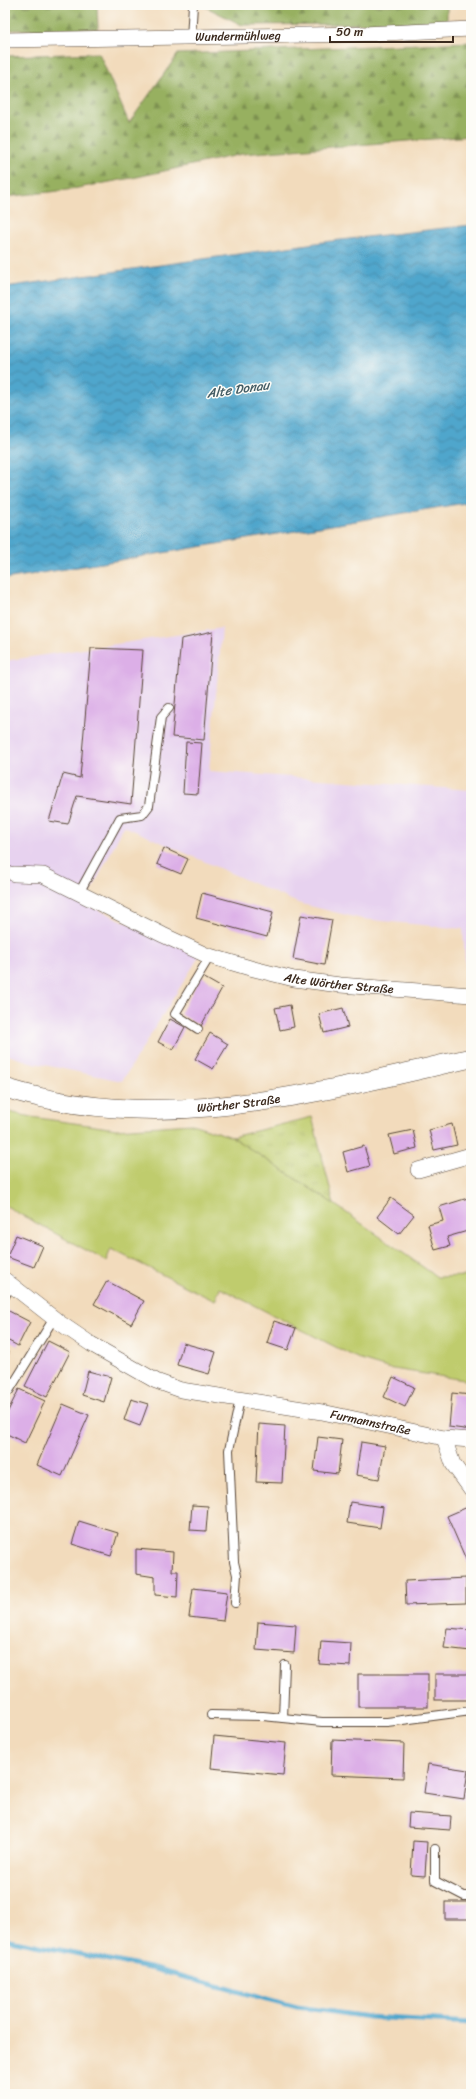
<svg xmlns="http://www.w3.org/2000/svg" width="476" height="2099" viewBox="0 0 476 2099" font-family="Sriracha,sans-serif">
<defs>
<pattern id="forest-firs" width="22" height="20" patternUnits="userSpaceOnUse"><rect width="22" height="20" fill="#97b060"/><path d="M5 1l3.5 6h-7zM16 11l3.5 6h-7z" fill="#7c8f4f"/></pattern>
<pattern id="park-tufts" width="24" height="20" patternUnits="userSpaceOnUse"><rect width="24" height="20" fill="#bfcc6d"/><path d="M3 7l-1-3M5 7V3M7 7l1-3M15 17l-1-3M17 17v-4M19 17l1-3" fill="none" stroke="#a5af5e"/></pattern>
<pattern id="water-waves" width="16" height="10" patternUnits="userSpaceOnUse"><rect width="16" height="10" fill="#50a6cc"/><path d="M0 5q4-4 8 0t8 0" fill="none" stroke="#4487a5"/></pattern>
</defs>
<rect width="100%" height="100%" fill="#fdfcf7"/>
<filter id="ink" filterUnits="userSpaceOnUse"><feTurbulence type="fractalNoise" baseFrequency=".025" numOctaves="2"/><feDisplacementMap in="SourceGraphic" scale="8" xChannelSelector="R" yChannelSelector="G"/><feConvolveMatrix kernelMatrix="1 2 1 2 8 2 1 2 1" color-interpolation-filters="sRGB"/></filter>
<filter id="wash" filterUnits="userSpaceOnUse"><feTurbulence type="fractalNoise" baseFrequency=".012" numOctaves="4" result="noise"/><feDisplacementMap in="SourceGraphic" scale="16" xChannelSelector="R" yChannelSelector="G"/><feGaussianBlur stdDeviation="0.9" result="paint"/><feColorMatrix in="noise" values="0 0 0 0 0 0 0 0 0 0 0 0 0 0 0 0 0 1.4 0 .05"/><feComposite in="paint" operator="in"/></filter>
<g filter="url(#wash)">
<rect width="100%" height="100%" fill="#f2dbbc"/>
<polygon fill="#e7d2ef" points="222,628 209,771 471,790 471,979 466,979 463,929 362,919 298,903 124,826 85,904 200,955 122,1081 30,1062 5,1054 5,661"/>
<polygon fill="#bfcc6d" stroke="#7d7b46" points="5,1111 31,1117 116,1129 192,1124 232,1137 334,1204 437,1277 471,1276 471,1381 387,1368 361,1360 220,1288 215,1301 111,1249 106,1261 16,1212 5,1205"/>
<g fill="url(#forest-firs)" stroke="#696d3f">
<polygon points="5,5 97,5 98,29 5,30"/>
<polygon points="202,5 447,5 447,23 242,25"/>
<polygon points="471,42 471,136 242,154 137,177 67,190 5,197 5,56 99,53 129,123 178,54"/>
</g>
<polygon fill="url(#park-tufts)" stroke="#7d7b46" points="312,1117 334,1204 232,1137"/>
<polygon fill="url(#water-waves)" stroke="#466875" points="471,225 471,502 5,579 5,287 323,242"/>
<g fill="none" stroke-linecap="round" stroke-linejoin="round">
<polyline stroke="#50a6cc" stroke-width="5" points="5,1939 154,1969 297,2007 369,2017 471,2023"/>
</g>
<g id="blocks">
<g fill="#dcafe7">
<polygon points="213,632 204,740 172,737 181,639"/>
<polygon points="91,648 143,650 131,804 77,796 68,824 49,821 63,774 80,778"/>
<polygon points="186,742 202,743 198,794 183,793"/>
<polygon points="164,848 188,859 181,874 157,864"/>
<polygon points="202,893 273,912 267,937 196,918"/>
<polygon points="301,915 332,920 324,965 293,959"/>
<polygon points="201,976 222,988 201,1026 180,1014"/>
<polygon points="290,1005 294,1027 280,1030 275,1008"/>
<polygon points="343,1008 348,1027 324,1033 319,1014"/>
<polygon points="170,1019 185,1027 173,1050 158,1042"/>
<polygon points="210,1033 228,1044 213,1069 195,1059"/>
<polygon points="452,1124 457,1145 434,1150 429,1130"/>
<polygon points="413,1130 417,1148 394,1154 389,1135"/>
<polygon points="364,1146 370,1166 348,1172 343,1152"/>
<polygon points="471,1197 471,1230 447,1237 450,1246 435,1250 428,1225 443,1221 439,1207"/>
<polygon points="391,1198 414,1215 399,1234 377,1217"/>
<polygon points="16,1235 43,1246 34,1267 7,1257"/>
<polygon points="107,1281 144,1301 131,1324 94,1304"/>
<polygon points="5,1309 30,1322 18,1346 5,1339"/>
<polygon points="274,1321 296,1328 288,1350 267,1343"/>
<polygon points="48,1341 70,1352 47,1397 25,1386"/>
<polygon points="183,1343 216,1352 209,1374 177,1365"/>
<polygon points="5,1352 9,1353 5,1362"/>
<polygon points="88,1371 111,1377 104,1402 82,1395"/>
<polygon points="393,1377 414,1387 405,1407 384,1397"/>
<polygon points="19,1389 45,1401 25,1443 5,1433 5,1417"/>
<polygon points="452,1393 471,1395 471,1430 449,1427"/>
<polygon points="131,1399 148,1404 140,1426 124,1420"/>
<polygon points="63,1404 89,1415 62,1476 37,1465"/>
<polygon points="259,1424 285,1426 282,1483 256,1482"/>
<polygon points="318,1437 342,1440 338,1474 314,1471"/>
<polygon points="361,1442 385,1446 379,1479 356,1475"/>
<polygon points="350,1502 383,1507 380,1528 347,1523"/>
<polygon points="192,1505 208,1506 206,1531 190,1530"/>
<polygon points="470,1506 471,1563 468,1564 447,1516"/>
<polygon points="79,1521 118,1533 111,1556 72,1544"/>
<polygon points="136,1549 173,1552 172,1571 178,1571 177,1597 155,1595 155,1577 136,1574"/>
<polygon points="466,1578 466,1603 406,1605 405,1581"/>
<polygon points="193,1588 227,1592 223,1621 189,1617"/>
<polygon points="258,1622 296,1625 294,1653 256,1650"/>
<polygon points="447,1628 471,1630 471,1651 444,1648"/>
<polygon points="321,1641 351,1643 350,1666 319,1664"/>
<rect x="358" y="1674" width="70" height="33"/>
<rect x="435" y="1674" width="36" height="26"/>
<polygon points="214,1736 286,1743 283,1775 211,1768"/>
<polygon points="332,1740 404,1743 403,1778 331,1775"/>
<polygon points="428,1764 468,1770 464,1799 424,1793"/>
<polygon points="409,1813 451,1816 450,1830 408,1827"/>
<polygon points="413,1841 427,1842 425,1876 411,1875"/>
<rect x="445" y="1902" width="24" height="17"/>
</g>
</g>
</g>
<g filter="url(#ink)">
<use href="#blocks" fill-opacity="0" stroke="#564536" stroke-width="1"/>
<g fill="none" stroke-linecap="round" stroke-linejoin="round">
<g stroke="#564536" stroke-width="10">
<g id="service">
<polyline points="191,38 193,5"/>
<polyline points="79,893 120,818 142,815 149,806 161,717 169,708"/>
<polyline points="198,1029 175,1014 210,956"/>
<polyline points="5,1296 11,1285"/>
<polyline points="5,1389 9,1391 54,1318"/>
<polyline points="235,1603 237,1575 234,1562 229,1450 240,1399"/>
<polyline points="211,1715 263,1716 322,1722 387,1722 471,1711"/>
<polyline points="283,1718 285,1665"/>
<polyline points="435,1849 435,1881 464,1896 471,1896"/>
</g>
</g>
<g stroke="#564536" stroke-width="16">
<g id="minor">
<path id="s1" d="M 5,40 L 363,34 L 471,29"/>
<path id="s2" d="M 14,874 L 43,875 L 163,935 L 206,955 L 250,968 L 294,979 L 340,985 L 471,995"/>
<polyline points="418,1170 471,1155"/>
<path id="s3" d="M 5,1280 L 60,1323 L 91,1344 L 156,1381 L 181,1390 L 322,1412 L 444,1438 L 471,1440"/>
<polyline points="444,1438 453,1464 471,1489"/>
</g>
</g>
<g stroke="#564536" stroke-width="20">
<g id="tertiary">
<path id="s4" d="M 5,1088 C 162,1137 317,1092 471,1058"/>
</g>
</g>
<use href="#service" stroke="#fff" stroke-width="8"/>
<use href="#minor" stroke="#fff" stroke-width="15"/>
<use href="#tertiary" stroke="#fff" stroke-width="19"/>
</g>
</g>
<g text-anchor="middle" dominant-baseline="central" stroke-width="3" stroke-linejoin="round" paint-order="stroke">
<g font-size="12" fill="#3b2a1e" stroke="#fdfcf7">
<text stroke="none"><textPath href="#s1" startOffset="233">Wundermühlweg</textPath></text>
<text stroke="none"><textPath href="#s2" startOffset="347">Alte Wörther Straße</textPath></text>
<text stroke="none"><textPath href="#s4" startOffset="236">Wörther Straße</textPath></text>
<text stroke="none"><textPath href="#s3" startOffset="401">Furmannstraße</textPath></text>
</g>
<g font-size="13" font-style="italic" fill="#435c64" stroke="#fdfcf7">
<text transform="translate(238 389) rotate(-8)">Alte Donau</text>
</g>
</g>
<rect width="476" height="2099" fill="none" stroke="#fdfcf7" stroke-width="20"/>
<path d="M330 36v6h123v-6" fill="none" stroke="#3b2a1e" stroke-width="2"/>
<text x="336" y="36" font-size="12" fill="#3b2a1e" stroke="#fdfcf7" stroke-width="3" paint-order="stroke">50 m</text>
</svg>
